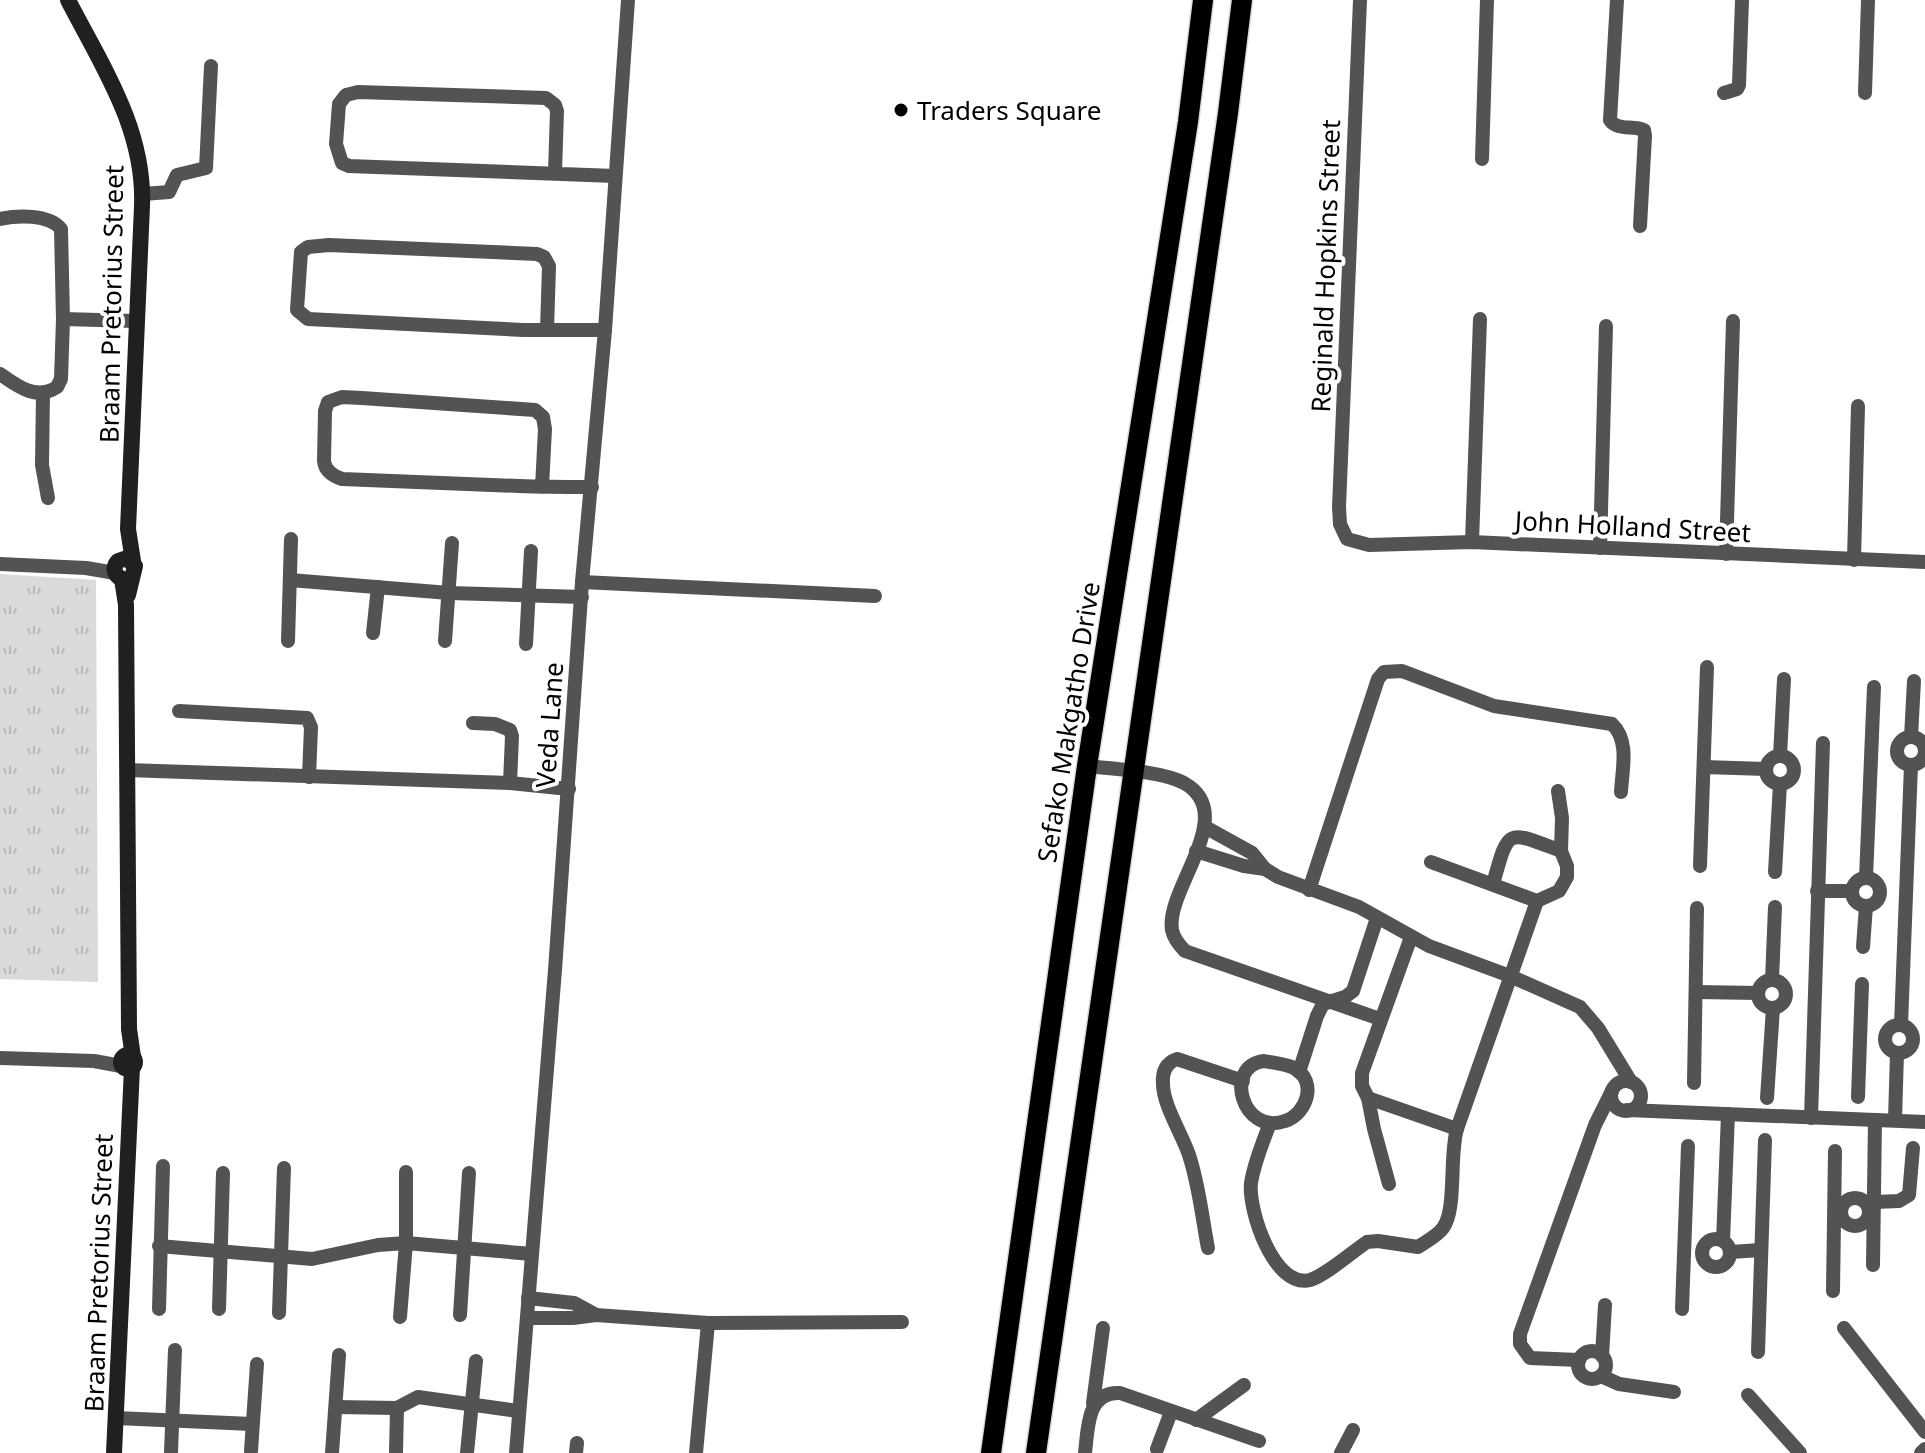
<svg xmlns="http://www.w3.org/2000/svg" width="1925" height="1453" viewBox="0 0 1925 1453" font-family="'Noto Sans',sans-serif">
<defs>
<pattern id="grass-tufts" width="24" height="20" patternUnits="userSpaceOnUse" patternTransform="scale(2)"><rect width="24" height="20" fill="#dadada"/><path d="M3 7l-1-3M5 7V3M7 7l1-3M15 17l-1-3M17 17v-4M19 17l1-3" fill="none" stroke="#b9b9b9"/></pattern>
</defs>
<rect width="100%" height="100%" fill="#fff"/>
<polygon fill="url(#grass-tufts)" points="0,574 96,580 98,982 0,979"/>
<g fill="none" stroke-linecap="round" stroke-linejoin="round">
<g stroke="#dbdbdb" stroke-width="23">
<g id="primary">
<polyline points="991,1453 1087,766 1188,122 1203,0"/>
<polyline points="1036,1453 1228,113 1242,0"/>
</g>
</g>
<g stroke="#535353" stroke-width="14">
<polyline points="1360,0 1339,507 1340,524 1347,539 1369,545 1472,542 1925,562"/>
<path d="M 1617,0 L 1610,120 C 1617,131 1633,125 1644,130 L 1645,136 L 1640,226"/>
<polyline points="1724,93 1737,89 1739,85 1742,0"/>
<polyline points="1865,93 1868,0"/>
<polyline points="1482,159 1487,0"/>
<polyline points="555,172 557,111 555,105 546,98 358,92 346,95 339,104 336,144 342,163 349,166 615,176"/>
<polyline points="143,194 169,192 177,175 206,168 211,66"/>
<path d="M 0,219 C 18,215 49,214 61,229 L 63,319 L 61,379 L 57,387 C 36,401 17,386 0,374"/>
<polyline points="63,319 135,321"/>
<polyline points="547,330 549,266 544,257 537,254 329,245 308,247 301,252 297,310 308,319 523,330 605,330"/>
<polyline points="43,394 42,465 48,498"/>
<path d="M 542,487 L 545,429 L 543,417 L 535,410 L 362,398 L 342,397 L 328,402 L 325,411 L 324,461 C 325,471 333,476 342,479 L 519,486 C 543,487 568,487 592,487"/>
<polyline points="1472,542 1480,319"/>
<polyline points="1600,548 1606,326"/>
<polyline points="1726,554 1733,321"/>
<polyline points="1854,560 1858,406"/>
<polyline points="0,564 86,568 115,573"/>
<polyline points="290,580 449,593 582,597"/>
<polyline points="582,582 875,596"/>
<polyline points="373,633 378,587"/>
<polyline points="288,641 291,539"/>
<polyline points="445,641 452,543"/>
<polyline points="526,644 531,551"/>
<polyline points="179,711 307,718 311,727 309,777"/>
<polyline points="473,723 495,724 510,730 512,736 510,783"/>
<polyline points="1911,737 1914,681"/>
<circle cx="1911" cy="751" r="14"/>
<polyline points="1780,756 1784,679"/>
<circle cx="1780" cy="770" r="14"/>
<path d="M 1087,766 C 1113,769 1161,771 1184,783 C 1240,814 1165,889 1172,930 C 1174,939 1179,945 1185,951 L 1380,1019"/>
<polyline points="1704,767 1766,769"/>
<polyline points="127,770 510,783 569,789"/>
<polyline points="1205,827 1252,853 1265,869 1278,877 1359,907 1429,946 1510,976 1580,1007 1598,1028 1631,1082"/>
<polyline points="1196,851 1244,866 1265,869"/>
<polyline points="1431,862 1537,901"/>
<polyline points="1700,866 1707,667"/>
<polyline points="1775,872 1780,784"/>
<polyline points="1866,878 1874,687"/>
<circle cx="1866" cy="892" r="14"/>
<path d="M 1493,884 C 1509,827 1506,830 1561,851"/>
<path d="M 1309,890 L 1378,679 L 1384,672 L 1402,671 L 1494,706 L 1612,724 C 1630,741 1622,770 1621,792"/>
<polyline points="1817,891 1852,891"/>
<polyline points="1863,947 1866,906"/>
<polyline points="1772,980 1775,907"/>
<circle cx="1772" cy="994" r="14"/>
<polyline points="1696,992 1758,993"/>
<polyline points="1901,1025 1911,765"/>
<circle cx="1899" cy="1039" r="14"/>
<polyline points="0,1058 94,1061 121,1066"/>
<path d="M 1264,1061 C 1274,1063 1286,1064 1294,1068 C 1318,1081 1307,1114 1285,1121 C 1242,1136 1223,1066 1264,1061 Z"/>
<polyline points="1299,1072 1317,1016 1323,1004 1345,997 1353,991 1377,918"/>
<circle cx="1626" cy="1096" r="15"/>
<polyline points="1694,1083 1697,908"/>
<polyline points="1858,1097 1862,984"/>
<polyline points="1368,1098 1457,1129 1537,901 1559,891 1567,877 1567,866 1561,851 1562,818 1558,791"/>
<polyline points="1767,1098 1773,1008"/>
<polyline points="1627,1110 1925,1122"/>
<polyline points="1811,1118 1823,743"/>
<polyline points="1895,1120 1897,1053"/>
<path d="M 1270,1123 C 1263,1142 1254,1163 1251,1183 C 1248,1210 1274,1289 1310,1280 C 1326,1275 1352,1252 1367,1242 L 1378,1241 L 1418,1247 C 1427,1241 1437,1236 1443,1228 C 1457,1209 1449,1155 1457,1129"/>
<polyline points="1389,1184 1374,1129 1368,1098 1362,1086 1362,1073 1411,937"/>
<circle cx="1855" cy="1212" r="14"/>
<polyline points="1875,1202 1899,1201 1909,1195 1913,1148"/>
<circle cx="1716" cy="1253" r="14"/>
<polyline points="1723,1241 1728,1114"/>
<polyline points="159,1246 312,1259 378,1245 406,1243 532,1254"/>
<path d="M 1208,1248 C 1202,1217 1199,1185 1189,1155 C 1182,1134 1163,1105 1163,1084 C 1162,1072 1166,1063 1177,1059 L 1243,1081"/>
<polyline points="1730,1252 1761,1250"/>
<polyline points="1873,1265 1875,1120"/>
<polyline points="1833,1291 1835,1151"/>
<polyline points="528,1298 574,1303 596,1315"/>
<polyline points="159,1309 163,1166"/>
<polyline points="219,1309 223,1173"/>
<polyline points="1682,1309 1688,1146"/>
<polyline points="279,1313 284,1168"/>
<polyline points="460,1315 469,1173"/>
<polyline points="400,1317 406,1243 406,1172"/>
<polyline points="527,1318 573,1318 596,1315 708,1323 902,1322"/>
<polyline points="1844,1328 1925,1432"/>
<circle cx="1592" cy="1365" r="14"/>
<polyline points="1758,1352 1765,1140"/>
<polyline points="1602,1356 1605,1305"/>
<polyline points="1579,1360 1530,1358 1520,1344 1520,1334 1595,1125 1612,1091"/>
<polyline points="1601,1376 1619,1384 1674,1392"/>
<polyline points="1748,1395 1800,1453"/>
<polyline points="1093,1403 1103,1328"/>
<polyline points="336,1407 397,1408 418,1397 518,1411"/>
<polyline points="116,1418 252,1424"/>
<polyline points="1196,1420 1244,1385"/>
<polyline points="1157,1449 1171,1412"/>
<polyline points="251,1451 257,1364"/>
<polyline points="171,1452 175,1350"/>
<polyline points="332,1453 339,1355"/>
<polyline points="396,1453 397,1408"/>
<polyline points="467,1453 476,1361"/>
<polyline points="516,1453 555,970 582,582 605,330 628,0"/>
<polyline points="576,1453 577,1443"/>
<polyline points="696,1453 708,1323"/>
<path d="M 1085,1453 C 1088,1428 1087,1391 1120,1393 L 1259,1441"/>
<polyline points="1341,1453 1353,1430"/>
<polyline points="1921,1453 1925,1449"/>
</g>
<g stroke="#202020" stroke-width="16">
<path d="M 68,0 C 102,66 145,129 142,206 L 128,529 L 133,561"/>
<polyline points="122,579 126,605 129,1029 133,1057"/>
<path d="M 122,579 C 114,575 112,568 118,561 L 127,558 L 135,566 L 128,595"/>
<circle cx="128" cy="1062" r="7"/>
<polyline points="114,1453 132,1068"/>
</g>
<use href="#primary" stroke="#000" stroke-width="20"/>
</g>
<circle fill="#000" stroke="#fff" stroke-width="3" cx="901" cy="110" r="8"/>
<g text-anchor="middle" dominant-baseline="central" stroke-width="8" stroke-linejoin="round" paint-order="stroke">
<g font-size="26" fill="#000" stroke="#fff" text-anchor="start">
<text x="917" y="110">Traders Square</text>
</g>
<g font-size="26" fill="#000" stroke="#fff">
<text transform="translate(1325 266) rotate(-88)">Reginald Hopkins Street</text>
<text transform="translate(111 304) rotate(-89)">Braam Pretorius Street</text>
<text transform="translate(1633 526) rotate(3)">John Holland Street</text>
<text transform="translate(1068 722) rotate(-81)">Sefako Makgatho Drive</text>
<text transform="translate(549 725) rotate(-86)">Veda Lane</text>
<text transform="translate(98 1273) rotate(-88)">Braam Pretorius Street</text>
</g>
</g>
</svg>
